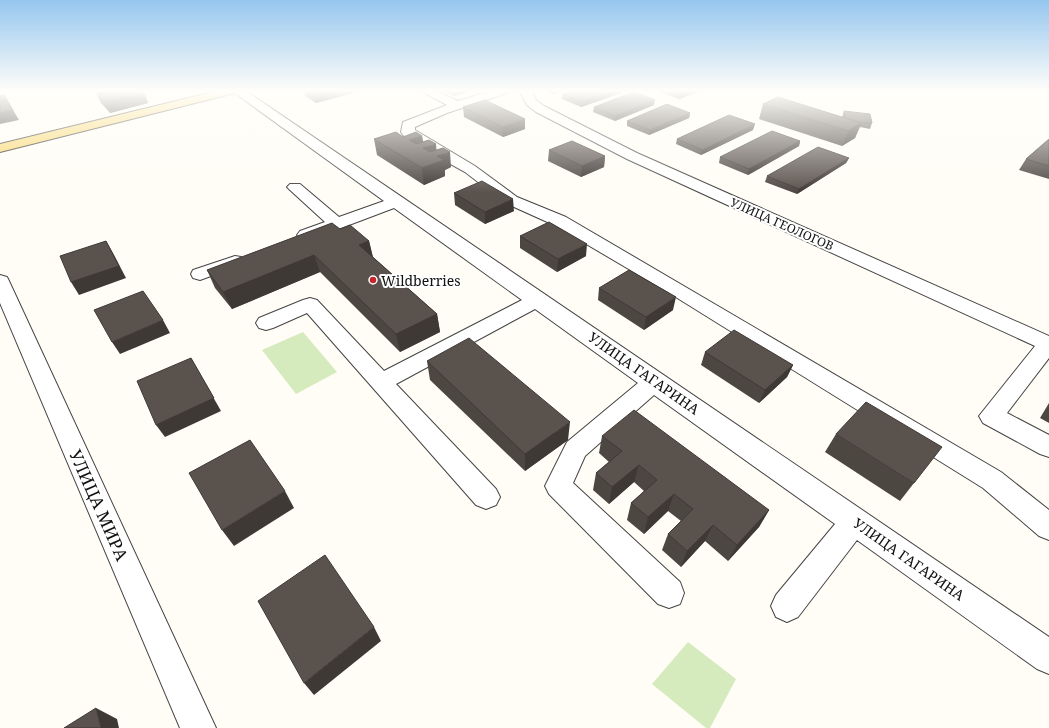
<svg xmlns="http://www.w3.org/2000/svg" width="1049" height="728" viewBox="0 0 1049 728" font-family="'Noto Serif',serif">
<rect width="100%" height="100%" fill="#fffdf5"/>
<g fill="#d5ebbd">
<polygon points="303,332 337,372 296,394 262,350"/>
<polygon points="688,642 736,679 710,728 706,728 652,684"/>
</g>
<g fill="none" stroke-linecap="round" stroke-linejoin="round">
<g stroke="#444" stroke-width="2">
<g id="minor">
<polygon points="232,91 246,91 1049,637 1049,674 1037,669 857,540 798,617 787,622 776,617 771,606 776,595 835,524 654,395 585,456 573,483 680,582 684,593 680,604 669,608 658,604 549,494 545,486 567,442 638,383 535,309 396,384 496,489 500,497 496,505 486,509 476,505 307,313 273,328 266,330 259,328 256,323 259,318 303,300 310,298 317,300 384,371 522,300 394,208 312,239 306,240 300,239 297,235 300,231 325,222 290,190 287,187 290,184 300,184 339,217 384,201"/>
<polygon points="421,91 436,91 458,101 491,91 509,91 507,93 447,113 415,127 415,130 475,166 517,197 566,217 1001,472 1049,510 1049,540 1039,536 983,488 666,291 554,225 505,203 465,172 427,151 403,135 401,132 403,122 447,105"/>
<polygon points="519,91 531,91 536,100 544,106 637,153 1049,336 1049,358 1007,413 1049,435 1049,457 1040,454 983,423 979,416 1035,346 627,159 536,112 527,105"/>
<polygon points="235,256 241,257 244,261 241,265 200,280 193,278 191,274 193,270"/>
<polygon points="0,275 7,277 9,281 216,728 180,728 0,303"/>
</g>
</g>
<g stroke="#222" stroke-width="2">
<polygon id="major" points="217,91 237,91 235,93 0,152 0,144"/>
</g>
<use href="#minor" fill="#fff" fill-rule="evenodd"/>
<use href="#major" fill="#f9d66b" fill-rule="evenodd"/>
</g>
<g fill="#4d4742">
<polygon points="102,91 141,91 144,93 148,103 110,113 101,103 96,93 103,92"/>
<polygon points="304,91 353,91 353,93 316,103 305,96"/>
<polygon points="443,91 471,91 454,96"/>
<polygon points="544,91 563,91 553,94"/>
<polygon points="658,91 698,91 698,92 679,99"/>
<polygon points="621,93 581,107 562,99 562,94"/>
<polygon points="763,104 842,117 844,111 872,123 870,129 860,127 855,138 842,146 759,119"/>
<polygon points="654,105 615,121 593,112 594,107"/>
<polygon points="463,107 525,129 503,137 464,117"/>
<polygon points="690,113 689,118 649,135 627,126 627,121"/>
<polygon points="753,130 701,155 676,144 677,139"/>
<polygon points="422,136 423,142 436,150 451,167 445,170 445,176 424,185 377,155 374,139 403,137"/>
<polygon points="1049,139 1049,179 1019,170 1026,159"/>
<polygon points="800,141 799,146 748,175 719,163 720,157"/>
<polygon points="549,150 605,156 604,167 581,177 548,161"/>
<polygon points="849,158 846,163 797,194 765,182 767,176"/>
<polygon points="454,193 514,211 485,224 455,205"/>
<polygon points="340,229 369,241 373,257 437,314 440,332 400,352 320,272 232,309 215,288 207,270"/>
<polygon points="520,236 586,256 557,272 520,248"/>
<polygon points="599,288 673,310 644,330 598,300"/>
<polygon points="705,352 793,365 787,377 759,403 701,365"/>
<polygon points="427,361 568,440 525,471 430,380"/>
<polygon points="1049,403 1049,423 1040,418"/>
<polygon points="836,434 914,483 900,501 825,452"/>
<polygon points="602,436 769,510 759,527 728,561 705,541 681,567 662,550 668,534 681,521 668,511 644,534 627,520 631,503 644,491 634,482 609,504 593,490 596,473 609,462 599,453"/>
</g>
<g fill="#3f3936">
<polygon points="313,91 353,91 353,93 316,103"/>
<polygon points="454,91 471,91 454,96"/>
<polygon points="553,91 563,91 553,94"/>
<polygon points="613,91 621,91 621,93 581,107 582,102"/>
<polygon points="680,91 698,91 698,92 679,99"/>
<polygon points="144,93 148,103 110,113 105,102"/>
<polygon points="4,95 19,120 0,124 0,113"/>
<polygon points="655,100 654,105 615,121 615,116"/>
<polygon points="690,113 689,118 649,135 650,130"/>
<polygon points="525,119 525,129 503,137 503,127"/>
<polygon points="861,123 855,138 842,146 848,131"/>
<polygon points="755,124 753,130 701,155 703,150"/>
<polygon points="422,136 424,148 436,144 437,156 450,152 451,167 445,170 445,176 424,185 422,168 409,140"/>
<polygon points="800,141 799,146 748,175 749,169"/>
<polygon points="605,156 604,167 581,177 582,166"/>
<polygon points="849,158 846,163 797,194 799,189"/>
<polygon points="513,199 514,211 485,224 485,212"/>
<polygon points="106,241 113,253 126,278 79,295 71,282"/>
<polygon points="369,241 373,258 359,245"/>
<polygon points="587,244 586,256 557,272 558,259"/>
<polygon points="314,255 320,272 232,309 223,292"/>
<polygon points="676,297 673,310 644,330 646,317"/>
<polygon points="437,314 440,332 400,352 396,334"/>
<polygon points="163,320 170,333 120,354 112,342"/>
<polygon points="191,358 221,411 165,437 156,425"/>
<polygon points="793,365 787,377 759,403 765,390"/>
<polygon points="570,422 568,440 525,471 525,454"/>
<polygon points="639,465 634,482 609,504 612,487"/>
<polygon points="285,491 294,508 234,546 222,530"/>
<polygon points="674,494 668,511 644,534 648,517"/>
<polygon points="769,510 759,527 728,561 737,545"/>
<polygon points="713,525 705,541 681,567 687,551"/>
<polygon points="374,627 381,641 314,695 304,683"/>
<polygon points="96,708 117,719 119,728 101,728"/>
</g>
<g fill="#5a524d" stroke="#3f3936">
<polygon points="107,91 141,91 144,93 105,102 96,93"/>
<polygon points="572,91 613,91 582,102 562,94"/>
<polygon points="634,92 655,100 615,116 594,107"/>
<polygon points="4,95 13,110 0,113 0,96"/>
<polygon points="778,97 861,123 848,131 763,104"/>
<polygon points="485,100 525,119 503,127 463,107"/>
<polygon points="667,104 690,113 650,130 627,121"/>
<polygon points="844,111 870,114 872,123 858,122 845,118"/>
<polygon points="729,115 755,124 703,150 677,139"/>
<polygon points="772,131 800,141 749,169 720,157"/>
<polygon points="396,132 403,137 416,132 422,136 409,140 416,144 429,140 436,144 423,148 430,152 443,148 450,152 437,156 444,160 422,168 374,139"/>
<polygon points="1049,139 1049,166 1026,159"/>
<polygon points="572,141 605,156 582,166 549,150"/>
<polygon points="818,147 849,158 799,189 767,176"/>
<polygon points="482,181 513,199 485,212 454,193"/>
<polygon points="549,222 587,244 558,259 520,236"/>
<polygon points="332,223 340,229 350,225 369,241 359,245 437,314 396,334 314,255 223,292 207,270"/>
<polygon points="106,241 119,266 71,282 60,256"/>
<polygon points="629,270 676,297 646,317 599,288"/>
<polygon points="143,291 163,320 112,342 94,310"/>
<polygon points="734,330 793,365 765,390 705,352"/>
<polygon points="469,338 570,422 525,454 427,361"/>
<polygon points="191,358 214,398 156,425 137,381"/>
<polygon points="866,402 942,447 914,483 836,434"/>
<polygon points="634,410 769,510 737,545 713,525 687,551 668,534 693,509 674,494 648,517 631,503 657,480 639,465 612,487 596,473 622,451 602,436"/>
<polygon points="250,440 285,491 222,530 189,473"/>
<polygon points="325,555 374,627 304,683 258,601"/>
<polygon points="96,708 101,728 64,728"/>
</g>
<linearGradient id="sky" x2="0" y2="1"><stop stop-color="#95c6ee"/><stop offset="0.47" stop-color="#fffefa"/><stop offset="1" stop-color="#fffefa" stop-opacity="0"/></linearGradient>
<rect width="1049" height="193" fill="url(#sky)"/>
<circle fill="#c4262e" stroke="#fff" stroke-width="1.5" cx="373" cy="280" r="4"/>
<g text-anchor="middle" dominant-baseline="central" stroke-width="4" stroke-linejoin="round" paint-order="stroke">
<g font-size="12" fill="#111" stroke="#fff">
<text transform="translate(782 224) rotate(24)">УЛИЦА ГЕОЛОГОВ</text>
</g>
<g font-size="14" fill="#111" stroke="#fff" text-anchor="start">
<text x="381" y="280">Wildberries</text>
</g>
<g font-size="14" fill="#111" stroke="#fff">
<text transform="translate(644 373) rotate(35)">УЛИЦА ГАГАРИНА</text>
<text transform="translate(909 559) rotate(35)">УЛИЦА ГАГАРИНА</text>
</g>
<g font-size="17" fill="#111" stroke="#fff">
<text transform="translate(99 505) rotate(66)">УЛИЦА МИРА</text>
</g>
</g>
</svg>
